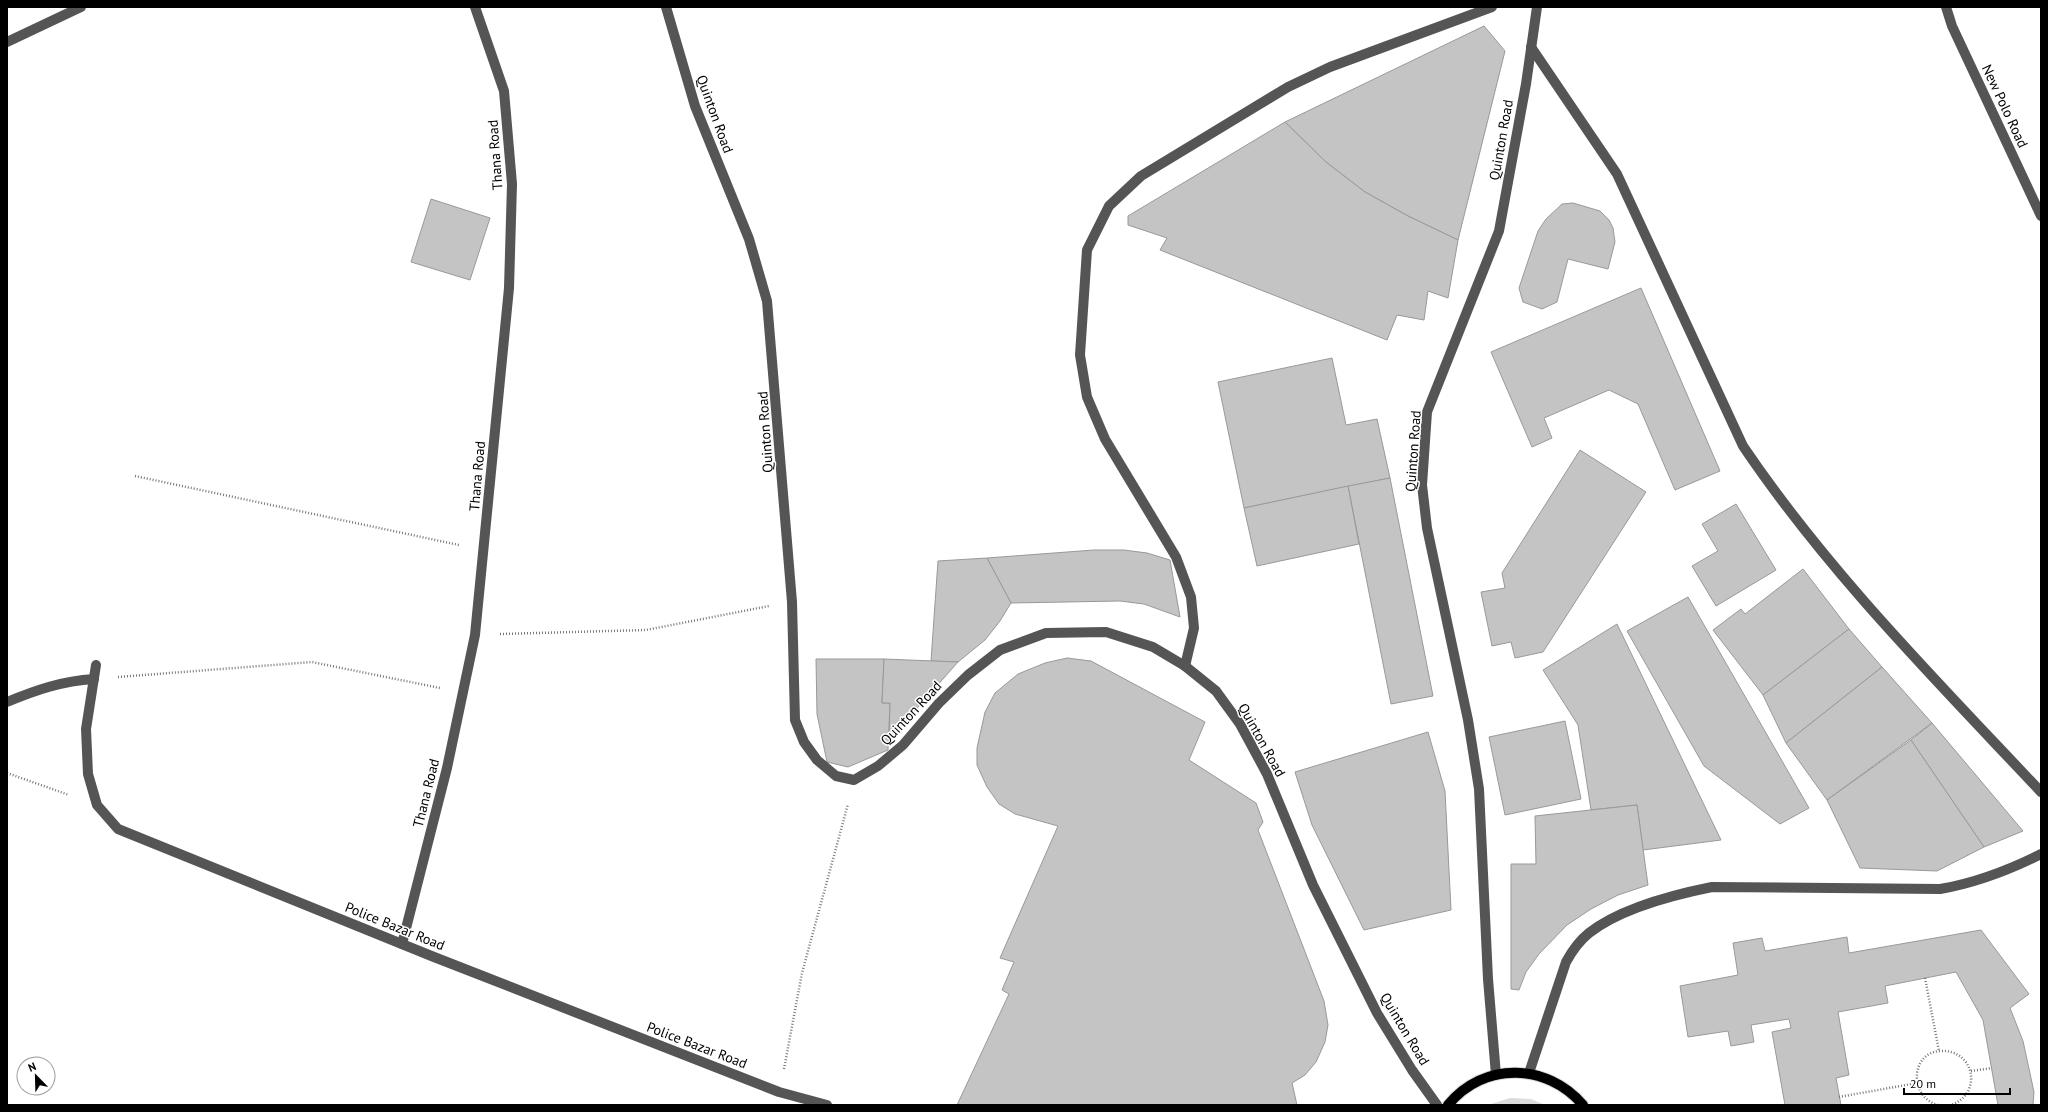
<svg xmlns="http://www.w3.org/2000/svg" width="2048" height="1112" viewBox="0 0 2048 1112" font-family="'PT Sans',sans-serif">
<rect width="100%" height="100%" fill="#fff"/>
<polygon fill="#dcdcdc" points="1510,1098 1531,1099 1545,1105 1488,1105"/>
<g fill="#c4c4c4" stroke="#999">
<polygon points="1484,26 1505,51 1458,240 1408,216 1365,192 1326,162 1285,122"/>
<polygon points="1285,122 1326,162 1365,192 1408,216 1458,240 1448,298 1428,291 1424,320 1397,315 1387,340 1160,250 1167,238 1128,225 1128,216"/>
<polygon points="431,199 490,218 470,280 411,262"/>
<polygon points="1573,203 1600,211 1609,220 1613,228 1615,242 1608,269 1568,259 1557,302 1542,309 1523,302 1519,288 1538,231 1546,219 1562,204"/>
<polygon points="1641,288 1720,471 1675,490 1638,404 1609,390 1544,418 1552,438 1532,447 1491,352"/>
<polygon points="1332,358 1346,425 1377,419 1390,478 1244,508 1218,382"/>
<polygon points="1580,450 1646,492 1543,652 1515,658 1511,642 1492,646 1481,592 1505,588 1502,573"/>
<polygon points="1390,478 1433,696 1391,704 1348,486"/>
<polygon points="1348,486 1359,544 1257,566 1244,508"/>
<polygon points="1736,504 1776,570 1716,606 1692,566 1718,551 1702,524"/>
<polygon points="1094,550 1124,550 1147,553 1170,560 1180,617 1144,604 1120,601 1011,603 987,558"/>
<polygon points="987,558 1011,603 1000,621 985,640 958,662 931,661 938,561"/>
<polygon points="1803,569 1849,629 1763,695 1713,630 1741,609 1745,614"/>
<polygon points="1688,597 1809,808 1780,824 1704,766 1627,631"/>
<polygon points="1617,624 1721,840 1643,850 1637,805 1591,810 1578,725 1543,670"/>
<polygon points="1849,629 1882,667 1786,743 1763,695"/>
<polygon points="1067,658 1091,661 1205,722 1189,760 1256,803 1263,822 1258,830 1324,1001 1328,1025 1325,1042 1316,1062 1305,1075 1292,1083 1297,1105 957,1105 1009,994 1002,990 1014,962 1000,958 1058,826 1015,814 999,804 987,787 977,765 977,748 985,712 995,693 1018,674 1045,663"/>
<polygon points="816,659 884,659 882,703 890,703 888,750 848,767 827,762 817,714"/>
<polygon points="884,659 958,662 889,740 890,703 882,703"/>
<polygon points="1882,667 1932,723 1827,800 1786,743"/>
<polygon points="1565,721 1581,799 1505,815 1489,737"/>
<polygon points="1932,723 2023,831 1984,847 1911,740"/>
<polygon points="1428,732 1445,791 1451,910 1364,930 1312,825 1295,772"/>
<polygon points="1911,740 1984,847 1937,871 1860,868 1827,800"/>
<polygon points="1637,805 1648,885 1618,895 1591,909 1567,925 1539,954 1526,972 1519,990 1511,989 1511,864 1536,864 1535,816"/>
<polygon points="1981,930 2029,994 2010,1008 2023,1041 2034,1092 2033,1105 1998,1105 1983,1020 1956,972 1885,986 1888,1003 1838,1012 1849,1075 1836,1078 1841,1105 1785,1105 1772,1032 1791,1028 1789,1019 1751,1025 1754,1042 1731,1046 1728,1031 1688,1037 1680,986 1738,975 1733,943 1762,938 1765,951 1847,937 1849,953"/>
</g>
<g fill="none" stroke-linecap="round" stroke-linejoin="round">
<g stroke="#dbdbdb" stroke-width="12">
<path id="major" d="M 1448,1105 C 1484,1061 1547,1063 1583,1105"/>
</g>
<g stroke="#777" stroke-width="2.5" stroke-dasharray="1 2" stroke-linecap="butt">
<polyline points="135,476 459,545"/>
<polyline points="500,634 646,630 769,606"/>
<polyline points="118,677 312,662 440,688"/>
<polyline points="7,773 69,795"/>
<polyline points="1925,978 1939,1051"/>
<polyline points="784,1069 802,973 848,804"/>
<polyline points="1971,1071 1992,1068"/>
<polyline points="1839,1097 1917,1083"/>
<path d="M 1938,1105 C 1909,1097 1910,1053 1940,1051 C 1975,1049 1983,1094 1951,1105"/>
</g>
<g stroke="#555" stroke-width="10">
<polyline points="666,7 695,106 749,239 767,301 792,602 795,720 804,742 817,760 836,776 854,780 878,766 903,745 939,703 968,675 1000,650 1046,633 1106,632 1153,647 1185,666 1216,691 1240,724 1267,774 1313,885 1377,1013 1412,1070 1437,1105"/>
<polyline points="1946,7 1952,26 2041,216"/>
<polyline points="7,42 81,7"/>
<path d="M 1531,47 L 1617,174 L 1743,446 C 1828,572 1937,681 2041,792"/>
<polyline points="96,665 86,729 88,774 97,805 118,829 434,957 779,1092 827,1105"/>
<polyline points="1185,666 1194,628 1191,597 1176,557 1105,439 1087,397 1080,355 1087,250 1109,206 1141,176 1288,87 1330,67 1492,7"/>
<path d="M 7,702 C 36,690 62,681 94,679"/>
<polyline points="402,944 447,768 475,635 509,288 512,184 504,91 475,7"/>
<path d="M 1529,1073 L 1566,962 C 1572,951 1579,941 1589,933 C 1621,908 1672,895 1712,887 L 1940,889 C 1975,883 2009,870 2041,854"/>
<polyline points="1496,1075 1488,979 1479,789 1468,720 1427,528 1422,485 1427,412 1499,231 1526,84 1537,7"/>
</g>
<use href="#major" stroke="#000" stroke-width="10"/>
</g>
<g text-anchor="middle" dominant-baseline="central" stroke-width="3" stroke-linejoin="round" paint-order="stroke">
<g font-size="14" fill="#000" stroke="#fff">
<text transform="translate(2005 106) rotate(65)">New Polo Road</text>
<text transform="translate(715 114) rotate(70)">Quinton Road</text>
<text transform="translate(1501 140) rotate(-80)">Quinton Road</text>
<text transform="translate(495 155) rotate(-94)">Thana Road</text>
<text transform="translate(765 432) rotate(-94)">Quinton Road</text>
<text transform="translate(1413 451) rotate(-86)">Quinton Road</text>
<text transform="translate(477 476) rotate(-85)">Thana Road</text>
<text transform="translate(911 713) rotate(-47)">Quinton Road</text>
<text transform="translate(1262 740) rotate(61)">Quinton Road</text>
<text transform="translate(426 793) rotate(-76)">Thana Road</text>
<text transform="translate(395 926) rotate(22)">Police Bazar Road</text>
<text transform="translate(1405 1029) rotate(59)">Quinton Road</text>
<text transform="translate(697 1045) rotate(21)">Police Bazar Road</text>
</g>
</g>
<rect width="2048" height="1112" fill="none" stroke="#000000" stroke-width="16"/>
<g transform="translate(36 1076) rotate(337)"><circle r="19" fill="#ffffff" stroke="#999999"/>
<path d="M0-3L7 15L0 10L-7 15Z" fill="#000000"/>
<text y="-6" font-size="11" font-weight="bold" text-anchor="middle" fill="#000000">N</text>
</g>
<path d="M1904 1088v6h106v-6" fill="none" stroke="#000000" stroke-width="2"/>
<text x="1910" y="1088" font-size="12" fill="#000000" stroke="#ffffff" stroke-width="3" paint-order="stroke">20 m</text>
</svg>
